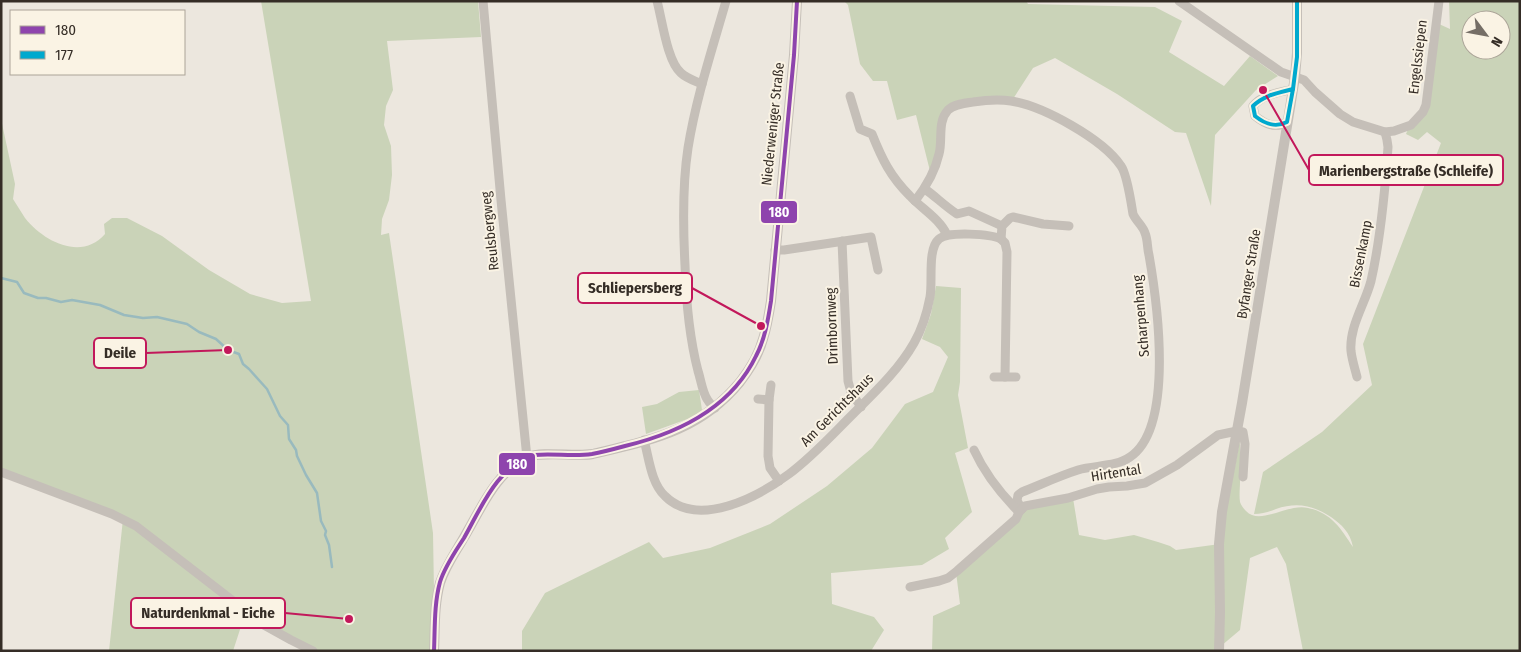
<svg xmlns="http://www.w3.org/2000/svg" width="1521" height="652" viewBox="0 0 1521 652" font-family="'Fira Sans Condensed',sans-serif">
<rect width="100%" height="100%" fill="#ece7de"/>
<g fill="#cad3b8" fill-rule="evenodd">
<path d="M 261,1 L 478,1 L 481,37 L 387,41 L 393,90 L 386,106 L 384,125 L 391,146 L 392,175 L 389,200 L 382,219 L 381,235 L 389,233 L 433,533 L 434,592 L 430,651 L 314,651 L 246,611 L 233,651 L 109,651 L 123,519 L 1,472 L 1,119 L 15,184 L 13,199 C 17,205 21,212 25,218 C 44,242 82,261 105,234 L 104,224 L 112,218 L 127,218 L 162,236 L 209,270 L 250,294 L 282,303 L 311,301 Z"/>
<polygon points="844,1 1026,1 1028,4 1155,7 1182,21 1169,52 1224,86 1250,56 1278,76 1256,90 1215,135 1211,206 1186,133 1175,132 1117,94 1055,58 1033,68 1013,99 948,107 938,148 930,171 916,115 897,120 887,81 873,81 860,64 848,5"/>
<path d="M 1449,1 L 1520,1 L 1520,651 L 1303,651 L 1286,564 L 1277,547 L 1250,558 L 1240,630 L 1221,646 L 1220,651 L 932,651 L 933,616 L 960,604 L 956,572 L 1022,509 L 1073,498 L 1079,535 L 1105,540 L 1134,535 L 1158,542 L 1170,546 L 1176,550 L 1220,544 L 1240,440 C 1240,454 1240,468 1240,482 C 1240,488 1239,495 1240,502 C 1241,505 1243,508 1246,511 C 1260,526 1288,503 1308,508 C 1332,513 1341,529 1353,547 C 1350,532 1342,525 1331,517 C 1313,505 1296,502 1276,509 C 1268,512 1262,514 1254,514 L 1263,472 L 1322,432 L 1372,385 L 1363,344 L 1441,143 L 1427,132 L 1418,140 L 1406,134 L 1409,127 L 1428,103 L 1439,24 L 1450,29 ZM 1471,20 L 1501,20 L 1501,50 L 1471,50 Z"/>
<polygon points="936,286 961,288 960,382 958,395 968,448 955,453 972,512 945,538 949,549 922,565 831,573 832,604 874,617 884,630 871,651 522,651 522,631 545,593 649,542 663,558 710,548 770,524 827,486 872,448 905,404 933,392 948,357 940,347 922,339 931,314"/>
<polygon points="699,390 702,410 696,416 646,434 642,407 657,404 679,392"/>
</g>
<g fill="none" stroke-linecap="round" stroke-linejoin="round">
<polyline stroke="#99babe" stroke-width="2.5" points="1,278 17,282 24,293 38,298 46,298 61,302 72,300 100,305 124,315 143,318 157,317 187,324 199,332 216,339 228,350 239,354 243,364 249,369 267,389 280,416 288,425 289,439 296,450 297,456 306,475 317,493 321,521 326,531 325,535 329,545 332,567"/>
<g stroke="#c5bfb8" stroke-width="9">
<polyline points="483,1 501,200 527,458"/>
<path d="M 657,1 C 662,19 667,61 681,73 C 686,78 695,81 702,84"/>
<polyline points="1179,1 1281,72 1304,80 1315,92 1340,114 1353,122 1385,132 1394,131 1411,125 1423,112 1426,105 1439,1"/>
<path d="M 850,96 L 860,129 L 872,134 C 882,159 890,176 910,196 C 922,209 940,219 947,235"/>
<path d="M 1287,122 C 1275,129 1265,124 1255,116 L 1253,106 C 1263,94 1278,93 1293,89"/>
<path d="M 925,189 C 936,197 946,207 957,214 L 969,211 L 1002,226"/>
<path d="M 915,201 C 926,187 935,172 939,154 C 943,140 937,122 948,110 C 954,104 965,103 973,102 C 986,100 999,99 1011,101 C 1043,106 1103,139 1121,166 C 1127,174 1131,202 1133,214 C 1136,221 1143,226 1145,233 C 1148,240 1147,248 1149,255 C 1157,301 1175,427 1130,457 C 1116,467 1095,465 1078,470 C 1059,476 1040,485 1022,492 L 1018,495 L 1017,501 L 1022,509"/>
<polyline points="1001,239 1005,243 1007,252 1005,377"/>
<polyline points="842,241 848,381 851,392 861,407"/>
<polyline points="775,250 784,250 871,237 878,270"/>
<polyline points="994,377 1016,377"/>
<path d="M 1357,377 C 1355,369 1352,360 1351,351 C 1349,327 1365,304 1371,281 C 1381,237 1385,192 1388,147 L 1387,140 L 1385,132"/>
<polyline points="771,385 769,400 768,456 770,468 779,481"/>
<polyline points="758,399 769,400"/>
<path d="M 715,408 C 712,405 709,403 707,399 C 702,391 701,380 698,371 C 689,336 686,301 685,265 C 683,227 682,187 688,148 C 696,98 712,50 726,1"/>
<path d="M 644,440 C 649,458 651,483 665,496 C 698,529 758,497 789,474 C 812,457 832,435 852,415 C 874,393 898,371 914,343 C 922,329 927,313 930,297 C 933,282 927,249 939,239 C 948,231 991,234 1001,239 L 1002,226 L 1010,218 L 1013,217 L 1043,224 L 1069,226"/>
<path d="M 974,450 C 985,474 1000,493 1019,512"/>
<polyline points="1,472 112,514 136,526 264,625 291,640 313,651"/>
<polyline points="910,587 939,581 948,578 957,571 1016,519 1019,512 1025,506 1068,498 1097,489 1109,487 1127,486 1145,483 1177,465 1218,435 1237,431 1243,432 1245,444 1243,477"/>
</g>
<g stroke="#c5bfb8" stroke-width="10">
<path d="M 434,651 C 435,628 434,605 440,583 C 445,567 455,553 463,539 C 480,511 496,471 528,457 C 544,451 574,457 593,454 C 651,440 700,431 740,382 C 750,369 759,354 763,339 C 767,327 769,314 771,301 L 794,55 L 797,1"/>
<polyline points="1219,651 1220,612 1219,544 1222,512 1242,403 1295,77 1297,53 1297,1"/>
</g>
<g stroke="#faf3e4" stroke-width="8">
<path id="bus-1" d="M 434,651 C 435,628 434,604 440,582 C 445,566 455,552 464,538 C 481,508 498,465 535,455 C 554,453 573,457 592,454 C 603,452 614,449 625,446 C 679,433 731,408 756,356 C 765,339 768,320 771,301 L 794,55 L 797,1"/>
</g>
<g stroke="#faf3e4" stroke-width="8">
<g id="bus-2">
<path d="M 1293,89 L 1287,122 C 1275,128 1265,124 1255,116 L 1253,106 C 1264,95 1278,93 1293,89 Z"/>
<polyline points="1293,89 1297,57 1297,1"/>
</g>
</g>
<use href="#bus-1" stroke="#8e44ad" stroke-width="4"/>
<use href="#bus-2" stroke="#00a9ce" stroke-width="4"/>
</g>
<g text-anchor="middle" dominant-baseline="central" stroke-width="4" stroke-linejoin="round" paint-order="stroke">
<g font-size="14" fill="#352d26" stroke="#faf3e4">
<text transform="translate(1418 57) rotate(-83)">Engelssiepen</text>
<text transform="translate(773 124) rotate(-84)">Niederweniger Straße</text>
<text transform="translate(490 231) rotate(-96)">Reulsbergweg</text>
<text transform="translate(1361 254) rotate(-79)">Bissenkamp</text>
<text transform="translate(1249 274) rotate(-81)">Byfanger Straße</text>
<text transform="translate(1141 316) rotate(-95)">Scharpenhang</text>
<text transform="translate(832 326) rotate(-92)">Drimbornweg</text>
<text transform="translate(837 410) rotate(-45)">Am Gerichtshaus</text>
<text transform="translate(1116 473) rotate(-9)">Hirtental</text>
</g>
</g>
<path fill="none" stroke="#c2185b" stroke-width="2" d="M1263 90L1309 170M761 326L692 288M228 350L146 353M349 619L285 613"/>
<g fill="#c2185b" stroke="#faf3e4" stroke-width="2">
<circle cx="1263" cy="90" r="5"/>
<circle cx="761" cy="326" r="5"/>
<circle cx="228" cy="350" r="5"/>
<circle cx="349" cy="619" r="5"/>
</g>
<g fill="#faf3e4" stroke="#c2185b" stroke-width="2">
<rect x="1309" y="155" width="194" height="30" rx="5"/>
<rect x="578" y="273" width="114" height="30" rx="5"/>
<rect x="94" y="338" width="52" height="30" rx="5"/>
<rect x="131" y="598" width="154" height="30" rx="5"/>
</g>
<g font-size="15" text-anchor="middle" font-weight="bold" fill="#352d26">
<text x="1406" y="176">Marienbergstraße (Schleife)</text>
<text x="635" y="293">Schliepersberg</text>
<text x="120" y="358">Deile</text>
<text x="208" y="618">Naturdenkmal - Eiche</text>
</g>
<g stroke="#faf3e4" stroke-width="2">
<rect x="760" y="200" width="38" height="24" rx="5" fill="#8e44ad"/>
<rect x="498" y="452" width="38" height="24" rx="5" fill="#8e44ad"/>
</g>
<g font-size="14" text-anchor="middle" font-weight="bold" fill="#fff">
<text x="779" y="217">180</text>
<text x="517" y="469">180</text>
</g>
<rect width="1521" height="652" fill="none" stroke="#352d26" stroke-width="5"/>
<rect x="10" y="10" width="175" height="65" fill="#faf3e4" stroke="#aba498"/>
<rect x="20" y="26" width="25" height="8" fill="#8e44ad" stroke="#aba498"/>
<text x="55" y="35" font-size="15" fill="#352d26">180</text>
<rect x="20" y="51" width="25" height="8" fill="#00a9ce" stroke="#aba498"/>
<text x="55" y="60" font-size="15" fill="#352d26">177</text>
<g transform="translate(1486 35) rotate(122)"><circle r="24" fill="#faf3e4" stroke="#aba498"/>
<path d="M0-4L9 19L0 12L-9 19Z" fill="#756e66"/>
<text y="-8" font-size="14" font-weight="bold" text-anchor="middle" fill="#352d26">N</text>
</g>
</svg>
